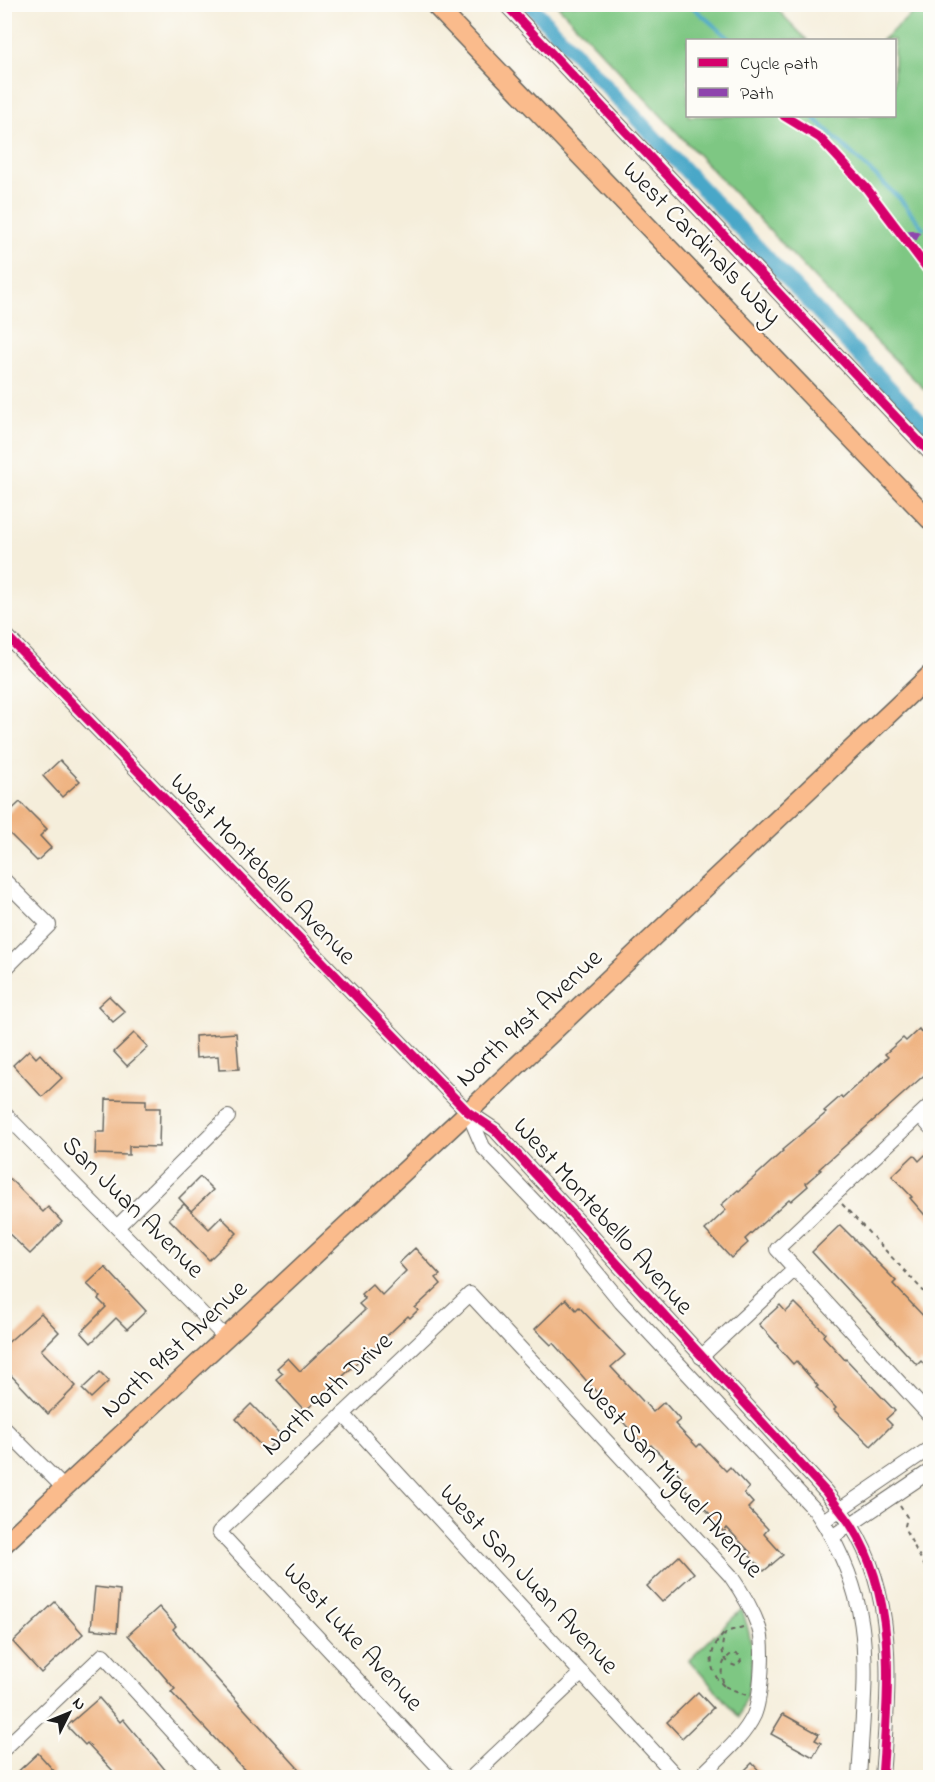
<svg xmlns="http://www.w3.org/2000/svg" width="935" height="1782" viewBox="0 0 935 1782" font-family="'Indie Flower',sans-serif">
<rect width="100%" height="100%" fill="#fdfcf7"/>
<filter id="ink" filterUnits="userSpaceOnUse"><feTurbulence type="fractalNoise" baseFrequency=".0167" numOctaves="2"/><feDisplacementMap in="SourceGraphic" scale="12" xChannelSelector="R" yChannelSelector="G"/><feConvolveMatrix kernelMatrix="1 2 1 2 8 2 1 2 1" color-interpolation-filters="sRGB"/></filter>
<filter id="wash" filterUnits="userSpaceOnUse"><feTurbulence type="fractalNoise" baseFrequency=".008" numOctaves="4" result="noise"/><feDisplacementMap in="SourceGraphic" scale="24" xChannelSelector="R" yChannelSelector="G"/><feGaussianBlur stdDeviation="1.35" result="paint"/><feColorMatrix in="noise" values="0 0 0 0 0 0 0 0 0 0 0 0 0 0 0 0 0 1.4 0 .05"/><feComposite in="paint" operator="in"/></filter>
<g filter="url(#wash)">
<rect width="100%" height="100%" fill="#f5eedb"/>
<g fill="#7ec783" stroke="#4d7250" stroke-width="1.5">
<polygon points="557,5 773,5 807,40 688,40 688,116 894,116 894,40 882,40 922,5 930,5 930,395 832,297"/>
<path d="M 742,1609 C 757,1653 756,1675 739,1717 L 689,1660 Z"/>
</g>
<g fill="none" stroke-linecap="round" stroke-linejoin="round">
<g stroke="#4aa7c8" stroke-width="4">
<polyline points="689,4 731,40"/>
<polyline points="812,116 900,199 923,228"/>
<polyline points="930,249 930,253"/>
</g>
<polyline stroke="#4aa7c8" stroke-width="15" points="529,4 930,431"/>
</g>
<g id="blocks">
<g fill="#efb482">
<polygon points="60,760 80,781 62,797 43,776"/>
<polygon points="20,802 47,829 40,836 51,848 37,861 4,828 4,817"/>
<polygon points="109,996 125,1012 113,1022 98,1006"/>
<polygon points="930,1023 930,1070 819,1169 821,1170 806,1183 808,1186 791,1201 789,1199 745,1239 748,1243 731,1258 705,1230 726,1210 721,1205 738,1190 739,1191 783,1151 782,1150 826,1113 824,1111 841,1096 842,1098 888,1057 885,1054 903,1038 906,1041 919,1029 921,1032"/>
<polygon points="134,1033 148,1047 127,1066 114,1052"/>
<polygon points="236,1033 239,1069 219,1070 218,1056 196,1058 195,1036"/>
<polygon points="29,1050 36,1058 40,1054 62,1078 42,1097 13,1065"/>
<polygon points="106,1099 146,1100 146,1108 160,1108 159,1147 129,1146 129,1155 95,1154 96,1132 105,1132"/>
<polygon points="930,1150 930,1221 910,1198 912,1197 892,1176 914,1155 919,1161"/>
<polygon points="4,1173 43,1212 48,1207 62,1222 30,1254 4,1229"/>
<polygon points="200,1177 213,1190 191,1211 179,1198"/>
<polygon points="184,1204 209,1229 221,1217 237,1233 209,1260 169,1219"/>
<polygon points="840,1225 896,1281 893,1284 930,1323 930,1371 921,1361 917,1365 812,1252"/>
<polygon points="415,1248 440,1275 436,1278 441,1284 415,1308 418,1310 410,1318 408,1316 376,1346 378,1348 369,1357 367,1354 305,1411 276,1379 283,1373 277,1368 288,1358 300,1371 365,1310 359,1304 365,1299 361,1294 372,1284 382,1295 406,1271 399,1263"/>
<polygon points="105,1267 146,1311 127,1329 116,1318 91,1343 81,1332 106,1307 98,1299 100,1297 87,1284"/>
<polygon points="566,1299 576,1310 579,1307 625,1355 611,1367 653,1412 664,1402 680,1420 675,1424 697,1447 700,1444 726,1471 730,1467 749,1488 744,1493 753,1503 748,1508 768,1529 764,1534 783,1555 764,1571 749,1555 751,1553 727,1528 724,1532 709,1517 711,1515 678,1482 682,1478 675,1469 651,1445 647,1449 553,1343 551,1345 535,1329"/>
<polygon points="795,1303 825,1333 823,1336 845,1360 846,1359 895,1411 886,1419 892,1425 871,1446 834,1410 836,1408 816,1387 818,1386 796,1361 793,1364 777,1346 778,1345 759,1324 780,1305 786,1312"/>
<polygon points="41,1313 59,1332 41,1350 76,1386 48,1414 4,1368 4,1346"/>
<polygon points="100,1372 109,1381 91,1398 82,1389"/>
<polygon points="251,1404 281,1435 266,1451 236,1419"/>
<polygon points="679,1556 694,1573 662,1602 647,1586"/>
<polygon points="95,1587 120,1590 117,1632 91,1629"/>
<polygon points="55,1602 83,1634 41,1673 13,1642"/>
<polygon points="159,1607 176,1626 173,1629 198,1658 307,1778 252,1778 171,1692 175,1689 128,1635"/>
<polygon points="698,1692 713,1708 682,1738 667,1722"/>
<polygon points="99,1698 120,1722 123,1719 172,1778 105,1778 113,1771 87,1743 85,1745 67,1726"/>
<polygon points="783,1714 819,1734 815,1740 821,1743 813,1757 771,1734"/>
<polygon points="38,1753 55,1772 49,1778 11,1778"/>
<polygon points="752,1763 766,1778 737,1778"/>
</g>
</g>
</g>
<g filter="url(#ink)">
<use href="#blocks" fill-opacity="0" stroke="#68665f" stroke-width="1.5"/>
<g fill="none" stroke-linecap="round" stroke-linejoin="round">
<g stroke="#68665f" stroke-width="16">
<g id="minor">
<polyline points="505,4 930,453"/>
<path d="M 4,633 L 468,1112 L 495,1130 L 826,1492 C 834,1503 844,1514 851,1525 C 899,1601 888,1692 882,1778"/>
<polyline points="4,880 49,925 4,970"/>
<polyline points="930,1105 777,1249 930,1416"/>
<path d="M 468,1112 L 483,1147 L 564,1233 L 621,1302 L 815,1510 C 879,1604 865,1671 859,1778"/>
<polyline points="4,1113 226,1338"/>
<polyline points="920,1115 930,1127"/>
<polyline points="117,1227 228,1117"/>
<polyline points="701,1357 795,1269"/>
<polyline points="343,1414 678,1778"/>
<polyline points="4,1428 64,1488"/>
<polyline points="823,1521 930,1448"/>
<polyline points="832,1537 930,1471"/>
<polyline points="4,1749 103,1655 215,1778"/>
<path d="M 449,1778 L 219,1532 L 470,1294 L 730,1575 C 742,1592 752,1608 759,1628 C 765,1645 761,1698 754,1715 C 743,1739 717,1759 699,1778"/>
<polyline points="471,1778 582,1673"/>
</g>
</g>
<g stroke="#68665f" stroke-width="21">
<g id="major">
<polyline points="434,4 930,520"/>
<polyline points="4,1544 468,1112 930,675"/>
</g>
</g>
<g stroke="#68665f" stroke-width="2" stroke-dasharray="4.5 4.5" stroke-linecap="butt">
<polyline points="842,1204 930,1298"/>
<polyline points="900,1506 907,1517 905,1526 906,1531 930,1576"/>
<path d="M 743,1627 L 726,1632 C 720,1645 720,1662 736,1666 L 741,1661 L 739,1655 L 733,1653 C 720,1661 720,1672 724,1686 L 746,1695"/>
<path d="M 724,1686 C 707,1671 708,1649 724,1634"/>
</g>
<use href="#minor" stroke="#fff" stroke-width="14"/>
<use href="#major" stroke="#fabb8c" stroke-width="18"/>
<polyline stroke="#8e44ad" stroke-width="8" stroke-dasharray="15 8" stroke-linecap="butt" points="904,235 912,234 930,242"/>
<g stroke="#fdfcf7" stroke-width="13">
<g id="cycleway">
<polyline points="505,4 930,453"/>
<polyline points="784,116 820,138 867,189 930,272"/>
<path d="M 4,633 L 468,1112 L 495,1130 L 826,1492 C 834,1503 844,1514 851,1525 C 899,1601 888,1692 882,1778"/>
</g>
</g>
<use href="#cycleway" stroke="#d6006c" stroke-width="9"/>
</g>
</g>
<g text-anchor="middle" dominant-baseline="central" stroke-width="4.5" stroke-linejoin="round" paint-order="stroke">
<g font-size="26" fill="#1c1c1c" stroke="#fdfcf7">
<text transform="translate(701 244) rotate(46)">West Cardinals Way</text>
<text transform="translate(262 870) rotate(46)">West Montebello Avenue</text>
<text transform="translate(530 1019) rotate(-43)">North 91st Avenue</text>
<text transform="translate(132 1208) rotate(45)">San Juan Avenue</text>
<text transform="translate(602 1217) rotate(48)">West Montebello Avenue</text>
<text transform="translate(175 1350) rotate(-43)">North 91st Avenue</text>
<text transform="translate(328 1395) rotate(-43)">North 90th Drive</text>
<text transform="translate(671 1479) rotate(48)">West San Miguel Avenue</text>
<text transform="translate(528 1580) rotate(47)">West San Juan Avenue</text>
<text transform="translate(352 1638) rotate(47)">West Luke Avenue</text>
</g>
</g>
<rect width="935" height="1782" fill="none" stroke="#fdfcf7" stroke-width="24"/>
<rect x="686" y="39" width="210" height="78" fill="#fdfcf7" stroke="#a3a29f" stroke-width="1.5"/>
<rect x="698" y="58" width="30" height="9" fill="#d6006c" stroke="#a3a29f" stroke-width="1.5"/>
<text x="740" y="69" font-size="18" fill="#1c1c1c">Cycle path</text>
<rect x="698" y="88" width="30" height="9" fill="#8e44ad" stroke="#a3a29f" stroke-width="1.5"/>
<text x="740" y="99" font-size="18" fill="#1c1c1c">Path</text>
<g transform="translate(69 1713) rotate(47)" stroke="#fdfcf7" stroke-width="4.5" paint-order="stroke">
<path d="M0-4.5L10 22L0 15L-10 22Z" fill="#1c1c1c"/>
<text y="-9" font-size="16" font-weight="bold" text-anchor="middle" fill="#1c1c1c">N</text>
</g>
</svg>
